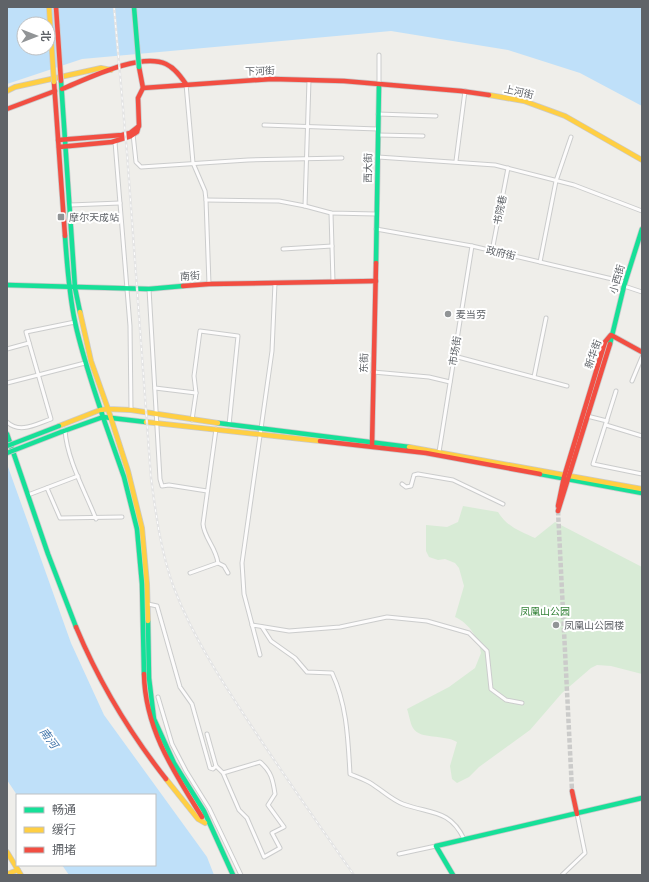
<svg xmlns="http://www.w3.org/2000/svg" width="649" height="882" viewBox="0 0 649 882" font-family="Montserrat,'Noto Sans SC',sans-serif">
<rect width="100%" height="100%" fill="#efeeea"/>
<path fill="#d8ebd6" d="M 463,506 L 498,512 C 506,526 521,532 535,538 L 555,522 L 642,567 L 642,674 L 611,666 L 597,665 L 591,668 L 562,693 L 530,730 L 479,767 L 469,777 L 457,783 L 452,779 L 450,766 L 457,742 C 444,734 420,740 413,728 C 410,723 409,714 407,709 L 449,687 L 475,668 L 481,653 C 479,639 469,623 455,617 L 464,586 L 459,568 L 455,563 L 445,559 L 438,560 L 429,557 L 426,551 L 426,525 L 447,527 L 458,522 Z"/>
<g fill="#bfe0f9" fill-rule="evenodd">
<path d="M 7,7 L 642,7 L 642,106 L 580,73 L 508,50 L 391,31 L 82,59 L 7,84 ZM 24,24 L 48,24 L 48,48 L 24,48 Z"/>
<polygon points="7,464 71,643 104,715 207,857 214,875 69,875 62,865 155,865 155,795 17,795 7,780"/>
</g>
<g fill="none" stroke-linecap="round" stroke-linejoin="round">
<polyline stroke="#cbcbca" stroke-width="4.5" stroke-dasharray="4.5 2" stroke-linecap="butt" points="558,511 572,791"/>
<g stroke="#cbcccc" stroke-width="5">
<g id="street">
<polyline points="186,84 193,163 205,191 206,200 209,284"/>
<polyline points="379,84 379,55"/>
<polyline points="378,114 436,116"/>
<polyline points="264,125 378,129"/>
<polyline points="133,134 136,162 141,167 248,160 342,158"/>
<polyline points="378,135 423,136"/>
<polyline points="115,142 130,326 131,410"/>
<polyline points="378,157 495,165 574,185 642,211"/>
<polyline points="456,161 465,91"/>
<polyline points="206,200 279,201 305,206 331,213 376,214"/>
<polyline points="70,205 120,203"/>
<polyline points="305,206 309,80"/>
<polyline points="331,213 333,282"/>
<polyline points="376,229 472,246 625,282"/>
<polyline points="283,249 332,246"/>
<polyline points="492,251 508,168"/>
<polyline points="540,262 556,181 571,137"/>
<polyline points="624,286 642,292"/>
<polyline points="149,289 160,479 162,486 169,485 207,491"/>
<polyline points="7,349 29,343"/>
<polyline points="454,356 567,386"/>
<polyline points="373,372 429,377 450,382"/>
<polyline points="534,377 546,318"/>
<polyline points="632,381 642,357"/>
<polyline points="7,383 85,363"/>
<polyline points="155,388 196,393"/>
<polyline points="616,391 593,464 642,474"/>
<polyline points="587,416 607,421"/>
<polyline points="192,420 196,393 194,376 200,331 238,336 229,425"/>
<path d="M 7,422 C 20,434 36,424 51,419 L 26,332 L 75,322"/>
<polyline points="606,425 642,436"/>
<path d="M 216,429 L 203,524 C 204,538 216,547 218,563"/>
<path d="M 65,430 C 67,460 85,491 96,519"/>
<polyline points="439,452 472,246"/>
<polyline points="402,484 406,487 411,486 414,475 418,474 453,480 503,504"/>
<polyline points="47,488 60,518 122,517"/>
<polyline points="28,495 78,476"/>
<polyline points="190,573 218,563 224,566 228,573"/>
<polyline points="148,604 157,606 180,687 192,704 210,768 213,769 216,766"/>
<polyline points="252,625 289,631 340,627 387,617 427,621 469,633 487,651 491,689 506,700 522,703"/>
<path d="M 262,627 L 271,641 L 295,658 L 307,672 L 332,673 C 347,705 348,739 350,774 C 357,777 366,780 372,784 C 383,791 392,800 403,804 C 430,814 450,809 464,839"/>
<polyline points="260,655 244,594 242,563 272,351 275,283"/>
<polyline points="158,697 172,744 186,771 209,808 241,875"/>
<path d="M 207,734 L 216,766 L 223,773 L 239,810 L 247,818 L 264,857 L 280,848 L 272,833 L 284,827 L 268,805 L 275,794 C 273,780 271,771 260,762 L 223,773"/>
<polyline points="399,854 436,846"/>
<polyline points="562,875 585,853 577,814"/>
</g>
</g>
<g stroke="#cacacb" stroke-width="6">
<g id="fast">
<polyline points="61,81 75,288 80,312"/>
<path d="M 65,236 C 67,265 69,294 75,322 C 82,355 93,386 103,417 L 146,422"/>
<polyline points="376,263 379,84"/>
<polyline points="7,285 149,289 183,286"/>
<polyline points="610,344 624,286 642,229"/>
<polyline points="218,423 409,447"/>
<polyline points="61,432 103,417 124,477 137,529 142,584 144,674"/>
<polyline points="7,434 48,554 76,627"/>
<polyline points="540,474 642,493"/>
<polyline points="148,621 149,678 154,719 174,763 204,811 233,875"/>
<polyline points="453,875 436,846 642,798"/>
</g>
</g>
<g stroke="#cacacb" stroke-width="6">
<g id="slow">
<polyline points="7,91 15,87 101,68 111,70"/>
<polyline points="489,95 524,101 565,116 642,160"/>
<polyline points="80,312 91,361 108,409 131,410 218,423"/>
<polyline points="146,422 320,441"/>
<polyline points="59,426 100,410 108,409 128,471 142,528 147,584 148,621"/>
<polyline points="409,447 642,489"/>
<polyline points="166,779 198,819 205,823"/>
<polyline points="7,852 21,875"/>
<polyline points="7,874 18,870"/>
</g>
</g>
<g stroke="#cacacb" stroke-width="6">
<g id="jam">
<polyline points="54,82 65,236"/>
<polyline points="143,88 272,79 344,81 461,91 489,95"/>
<path d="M 62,89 C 87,79 140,52 166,64 C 175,68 181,77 186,84"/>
<polyline points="7,109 55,91"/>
<polyline points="58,140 122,135 130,133 139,126"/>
<polyline points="59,147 112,142 131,136 137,132 139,125 138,98 143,88 139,67"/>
<polyline points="183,286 209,284 376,281"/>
<polyline points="611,335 642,352"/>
<polyline points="320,441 426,453 540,474"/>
<polyline points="372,446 376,263"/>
<polyline points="558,506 564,477 605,342 610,336"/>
<polyline points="558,511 610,344"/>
<path d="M 76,627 C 99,682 129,732 166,779"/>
<path d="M 144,674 C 145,729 174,772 202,817"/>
<polyline points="572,791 577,814"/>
</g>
</g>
<use href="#street" stroke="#fdfcfc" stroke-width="3"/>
<use href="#fast" stroke="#16e098" stroke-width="4.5"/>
<use href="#slow" stroke="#ffcf43" stroke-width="4.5"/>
<use href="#jam" stroke="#f24e42" stroke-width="4.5"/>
<g stroke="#e4e4e4" stroke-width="2.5">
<path id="rail" d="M 114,7 L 127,153 L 151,478 C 156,515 161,553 174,588 C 194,640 225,686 256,733 C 288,781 321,828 354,875"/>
</g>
<use href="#rail" stroke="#fff" stroke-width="1" stroke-dasharray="3" stroke-linecap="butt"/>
<g stroke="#cacacb" stroke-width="6" stroke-linecap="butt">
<g id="fast-bridge">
<polyline points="134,7 139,67"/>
<polyline points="7,446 59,426"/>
<polyline points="7,453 61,432"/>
</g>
</g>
<g stroke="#cacacb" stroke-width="6" stroke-linecap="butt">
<polyline id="slow-bridge" points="49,7 54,82"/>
</g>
<g stroke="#cacacb" stroke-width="6" stroke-linecap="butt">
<polyline id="jam-bridge" points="56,7 61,81"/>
</g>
<use href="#fast-bridge" stroke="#16e098" stroke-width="4.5"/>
<use href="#slow-bridge" stroke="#ffcf43" stroke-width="4.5"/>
<use href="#jam-bridge" stroke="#f24e42" stroke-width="4.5"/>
</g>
<g fill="#919496" stroke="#fff" stroke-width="1.5">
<rect x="57" y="213" width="8" height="8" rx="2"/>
<circle cx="448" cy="314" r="4"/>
<circle cx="556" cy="625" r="4"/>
</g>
<g text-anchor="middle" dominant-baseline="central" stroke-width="4" stroke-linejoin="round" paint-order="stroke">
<g font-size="10" fill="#5f6368" stroke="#fff">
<text transform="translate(260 71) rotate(-2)">下河街</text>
<text transform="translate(519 92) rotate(13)">上河街</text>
<text transform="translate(368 168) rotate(-89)">西大街</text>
<text transform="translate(500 210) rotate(-79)">书院巷</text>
<text transform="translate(501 253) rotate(13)">政府街</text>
<text transform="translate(190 276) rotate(-4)">南街</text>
<text transform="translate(617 279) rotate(-74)">小西街</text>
<text transform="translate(455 351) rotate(-81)">市场街</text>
<text transform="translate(593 354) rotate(-70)">新华街</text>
<text transform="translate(364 363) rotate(-89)">东街</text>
</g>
<g font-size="10" fill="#5f6368" stroke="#fff" text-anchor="start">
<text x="69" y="217">摩尔天成站</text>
<text x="456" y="314">麦当劳</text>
<text x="564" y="625">凤凰山公园楼</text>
</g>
<g font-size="10" fill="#348238" stroke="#fff">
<text x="545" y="611">凤凰山公园</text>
</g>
<g font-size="11" font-style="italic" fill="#4174aa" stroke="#fff">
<text transform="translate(49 738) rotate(53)">南河</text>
</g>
</g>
<rect width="649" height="882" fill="none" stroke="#5f6368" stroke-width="16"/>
<rect x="16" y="794" width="140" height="72" fill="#ffffff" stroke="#bfc1c3"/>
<rect x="24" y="807" width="20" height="6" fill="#16e098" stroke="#bfc1c3"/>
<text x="52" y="814" font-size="12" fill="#5f6368">畅通</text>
<rect x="24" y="827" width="20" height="6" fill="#ffcf43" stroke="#bfc1c3"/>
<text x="52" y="834" font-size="12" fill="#5f6368">缓行</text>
<rect x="24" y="847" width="20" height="6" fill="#f24e42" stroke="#bfc1c3"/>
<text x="52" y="854" font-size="12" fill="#5f6368">拥堵</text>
<g transform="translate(36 36) rotate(90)"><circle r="19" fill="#ffffff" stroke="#bfc1c3"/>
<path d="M0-3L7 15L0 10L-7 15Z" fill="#919496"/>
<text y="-6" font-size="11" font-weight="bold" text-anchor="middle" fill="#5f6368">北</text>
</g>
</svg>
